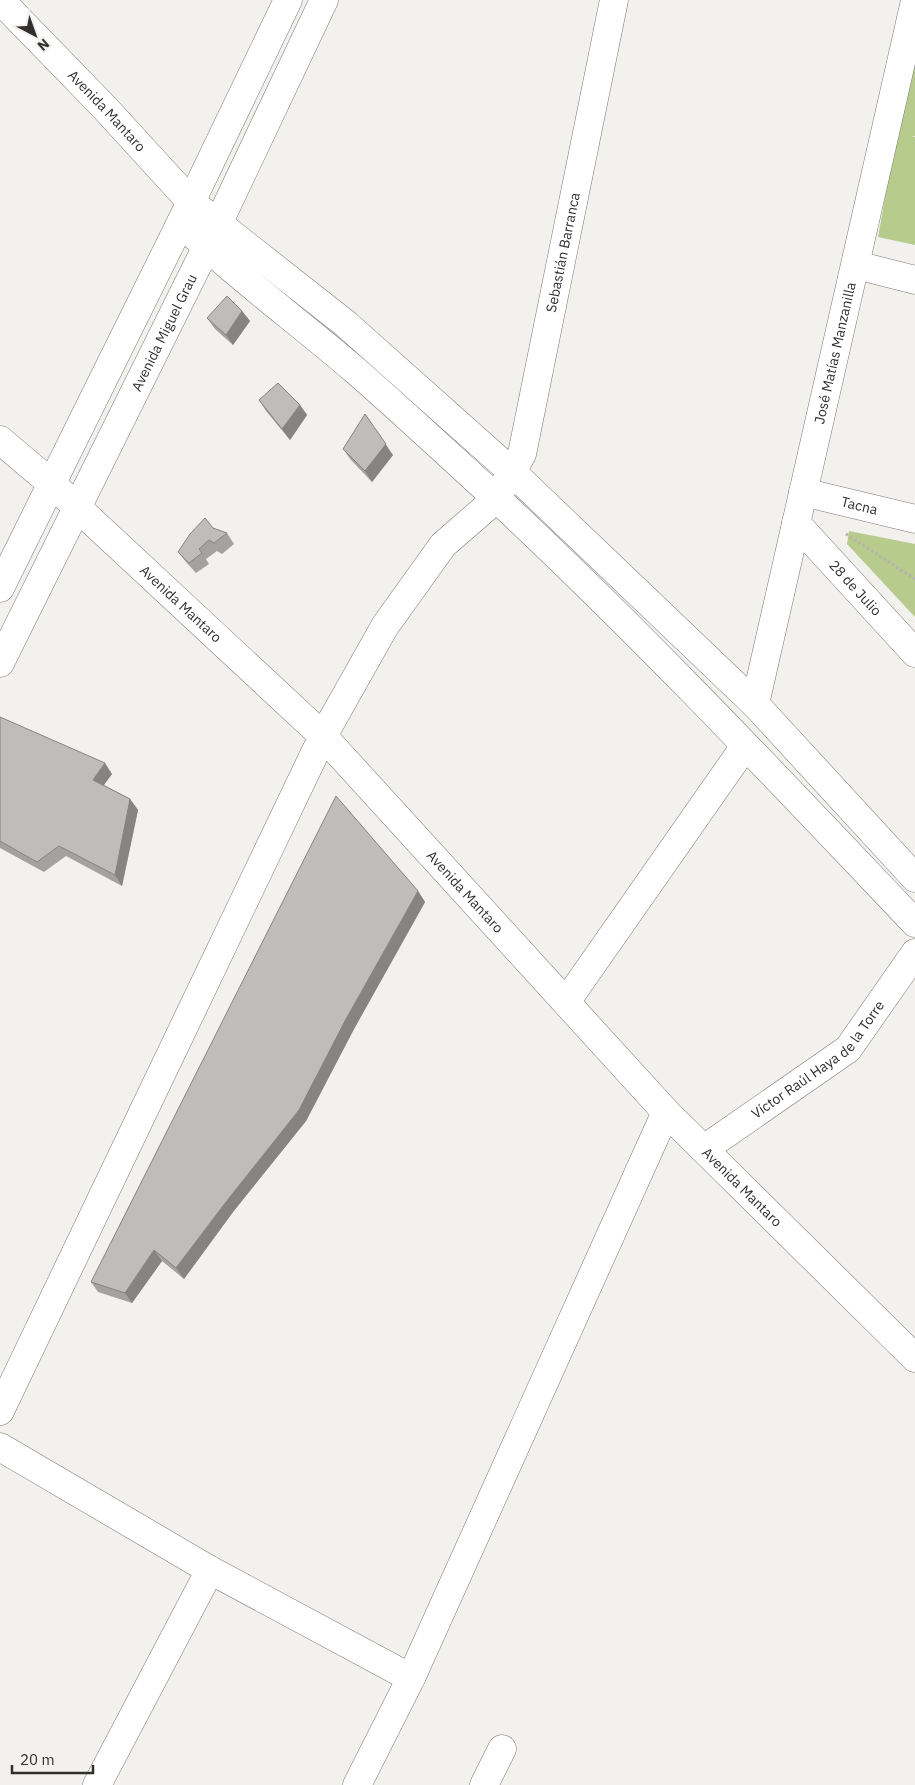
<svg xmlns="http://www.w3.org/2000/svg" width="915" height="1785" viewBox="0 0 915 1785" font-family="'IBM Plex Sans',sans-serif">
<rect width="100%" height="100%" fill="#f3f1ee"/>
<g fill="#b6cb8c">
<polygon points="915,55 915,136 912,136 915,137 915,245 878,237 897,132"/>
<polygon points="849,531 915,544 915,617 847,544"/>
</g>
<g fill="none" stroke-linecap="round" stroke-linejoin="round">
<g stroke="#797875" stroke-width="29">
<g id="minor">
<path id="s1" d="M 0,0 L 105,108 L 191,202 L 346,324 L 512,472 L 755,704 L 915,878"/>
<path d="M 181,223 C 236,276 298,321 356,371 C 403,412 450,456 496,498 C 642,634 778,779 915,923"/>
<polyline points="856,265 915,280"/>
<path id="s2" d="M 0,440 L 52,484 L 323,736 L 666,1112 L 915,1358"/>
<path id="s3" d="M 803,492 L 915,519"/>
<path id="s4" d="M 796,523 L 915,653"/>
<polyline points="0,588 191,202 288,0"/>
<path id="s5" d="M 0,663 L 218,224 L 324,0"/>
<path id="s6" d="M 755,704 L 915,1"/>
<polyline points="566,1002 745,746"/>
<path id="s7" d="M 704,1149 L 848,1049 L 915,953"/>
<path id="s8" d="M 0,1411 L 323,736 L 385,626 L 443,545 L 496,499 L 522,454 L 614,0"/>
<polyline points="0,1447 210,1570 411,1678"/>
<polyline points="97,1785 210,1570"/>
<polyline points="357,1785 411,1678 666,1112"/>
<polyline points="484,1785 502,1749"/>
</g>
</g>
<polyline stroke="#b4b3b0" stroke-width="3" stroke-dasharray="2.5 2.5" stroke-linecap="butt" points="846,534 915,579"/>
<use href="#minor" stroke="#fff" stroke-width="28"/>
</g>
<g fill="#a4a2a0">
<polygon points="242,311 250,321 233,345 215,329 207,318"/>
<polygon points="259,400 300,405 307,415 290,440 266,411"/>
<polygon points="343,449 393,455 372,482 351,460"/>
<polygon points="213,528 227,533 234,544 222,554 217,551 206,559 209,564 196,573 186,562 178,552"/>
<polygon points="0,717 112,774 104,785 130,799 138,810 122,886 66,856 44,872 0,848"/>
<polygon points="418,891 425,902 354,1029 306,1121 233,1212 184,1279 162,1261 132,1303 98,1292 91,1282"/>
</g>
<g fill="#868482">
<polygon points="242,311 250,321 233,345 226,335"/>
<polygon points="300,405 307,415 290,440 282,429"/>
<polygon points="365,414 393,455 372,482 365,471"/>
<polygon points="105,763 112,774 100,790 93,780"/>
<polygon points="130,799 138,810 122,886 115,875"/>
<polygon points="418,891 425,902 354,1029 306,1121 233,1212 184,1279 176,1268 346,1019"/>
<polygon points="154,1250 162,1261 132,1303 125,1293"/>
</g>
<g fill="#bfbcba" stroke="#868482">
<polygon points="227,296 242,311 226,335 207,318"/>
<polygon points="278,383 300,405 282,429 259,400"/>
<polygon points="365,414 386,444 365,471 343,449"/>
<polygon points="205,518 213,528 227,533 214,543 209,540 199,549 202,553 189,563 178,552 190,534"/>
<polygon points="0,717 105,763 93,780 130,799 115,875 59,846 37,862 0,841"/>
<polygon points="336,796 418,891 346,1019 299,1110 226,1202 176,1268 154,1250 125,1293 91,1282"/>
</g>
<g text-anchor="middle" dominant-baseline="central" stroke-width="4" stroke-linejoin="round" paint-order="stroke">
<g font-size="14" fill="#302f2e" stroke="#f3f1ee">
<text stroke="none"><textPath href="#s1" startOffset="154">Avenida Mantaro</textPath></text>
<text stroke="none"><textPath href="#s8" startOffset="1302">Sebastián Barranca</textPath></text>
<text stroke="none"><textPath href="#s5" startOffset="369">Avenida Miguel Grau</textPath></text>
<text stroke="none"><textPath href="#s6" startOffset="360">José Matías Manzanilla</textPath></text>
<text stroke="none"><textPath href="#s3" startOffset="58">Tacna</textPath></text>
<text stroke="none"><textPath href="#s4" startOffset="88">28 de Julio</textPath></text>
<text stroke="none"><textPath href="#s2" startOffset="244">Avenida Mantaro</textPath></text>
<text stroke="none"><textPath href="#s2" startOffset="649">Avenida Mantaro</textPath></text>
<text stroke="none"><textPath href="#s7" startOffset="146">Víctor Raúl Haya de la Torre</textPath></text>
<text stroke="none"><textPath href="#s2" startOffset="1054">Avenida Mantaro</textPath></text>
</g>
</g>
<g transform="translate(35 35) rotate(139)" stroke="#f3f1ee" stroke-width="4" paint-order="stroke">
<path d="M0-4L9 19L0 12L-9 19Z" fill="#302f2e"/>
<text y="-8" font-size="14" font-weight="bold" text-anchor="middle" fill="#302f2e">N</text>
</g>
<path d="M12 1765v8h81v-8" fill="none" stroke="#302f2e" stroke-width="2.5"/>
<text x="20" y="1765" font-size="15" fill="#302f2e" stroke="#f3f1ee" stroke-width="4" paint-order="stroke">20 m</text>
</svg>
